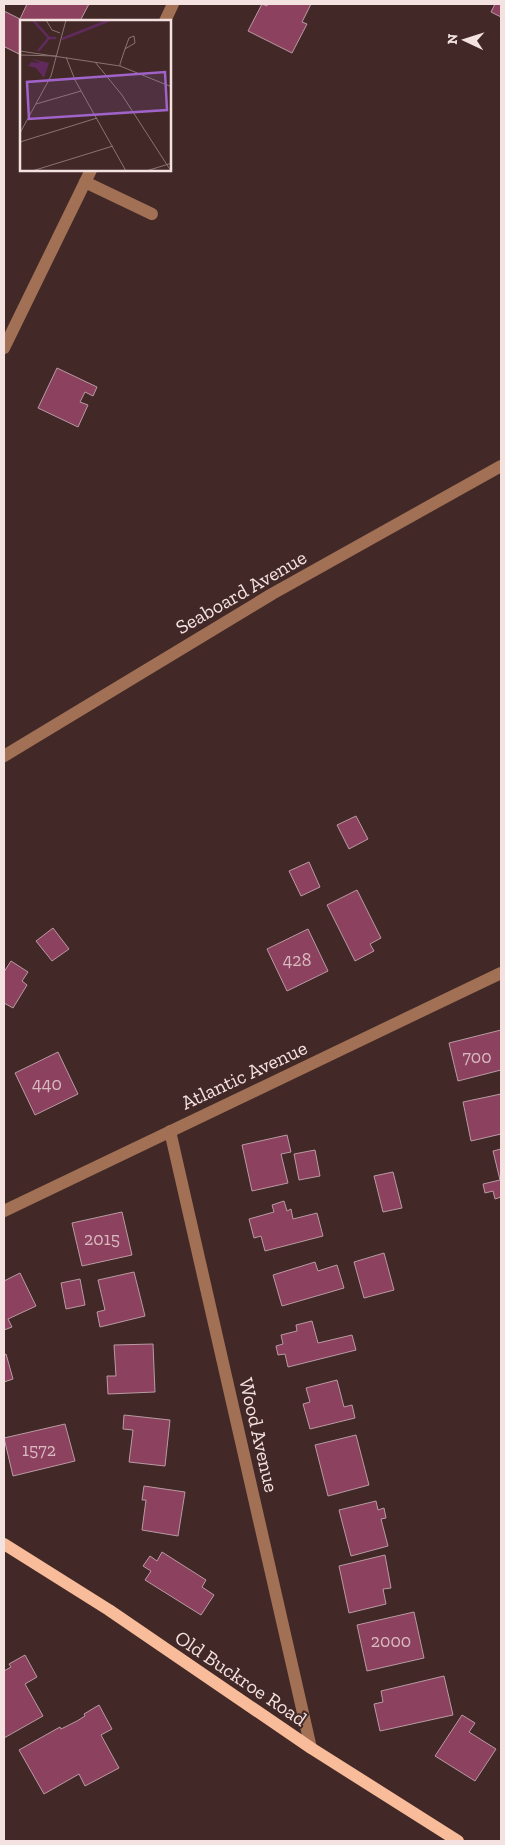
<svg xmlns="http://www.w3.org/2000/svg" width="505" height="1845" viewBox="0 0 505 1845" font-family="'Zilla Slab',serif">
<rect width="100%" height="100%" fill="#422927"/>
<g fill="#8c425e" stroke="#b99aa3">
<polygon points="27,4 89,4 80,21 21,21 21,55 5,47 4,50 4,11 20,19"/>
<polygon points="262,4 267,6 268,4 311,4 302,22 307,24 292,53 248,31"/>
<polygon points="495,4 501,4 501,17 491,12"/>
<polygon points="57,368 97,387 93,396 85,392 80,402 88,405 78,427 38,408"/>
<polygon points="356,816 368,839 349,849 337,825"/>
<polygon points="309,862 320,887 301,896 289,871"/>
<polygon points="357,890 381,938 370,944 374,951 355,961 327,905"/>
<polygon points="53,928 69,949 52,961 36,941"/>
<polygon points="308,929 328,971 287,991 267,949"/>
<polygon points="11,961 28,972 22,981 27,985 13,1008 4,1003 4,972"/>
<polygon points="501,1030 501,1070 458,1081 449,1043"/>
<polygon points="58,1052 78,1094 35,1115 15,1073"/>
<polygon points="501,1094 501,1134 471,1141 463,1102"/>
<polygon points="287,1135 291,1152 281,1154 288,1183 252,1191 242,1145"/>
<polygon points="501,1149 501,1197 495,1199 493,1191 485,1193 483,1184 500,1180 493,1151"/>
<polygon points="315,1150 320,1176 299,1180 294,1154"/>
<polygon points="393,1172 402,1208 383,1212 374,1176"/>
<polygon points="284,1201 287,1211 291,1209 293,1219 317,1213 323,1236 265,1251 261,1236 254,1238 249,1219 274,1212 272,1205"/>
<polygon points="122,1212 132,1255 82,1266 72,1223"/>
<polygon points="384,1253 394,1290 364,1298 354,1262"/>
<polygon points="315,1262 318,1271 337,1265 344,1288 282,1306 273,1275"/>
<polygon points="134,1272 145,1316 100,1327 97,1312 105,1310 98,1280"/>
<polygon points="20,1273 36,1306 8,1319 12,1327 4,1330 4,1281"/>
<polygon points="80,1279 85,1305 66,1309 61,1283"/>
<polygon points="312,1321 318,1343 352,1335 356,1350 288,1367 285,1354 278,1355 276,1346 283,1344 281,1335 297,1331 296,1325"/>
<polygon points="153,1344 155,1392 108,1394 107,1376 116,1376 114,1345"/>
<polygon points="6,1354 13,1379 4,1382 4,1355"/>
<polygon points="337,1380 344,1407 352,1405 355,1418 310,1429 303,1404 310,1402 306,1388"/>
<polygon points="124,1415 170,1420 165,1466 129,1462 133,1430 123,1429"/>
<polygon points="65,1424 75,1461 13,1476 4,1438"/>
<polygon points="356,1435 369,1485 328,1496 315,1445"/>
<polygon points="144,1486 185,1492 178,1536 142,1530 146,1500 142,1500"/>
<polygon points="376,1501 378,1510 384,1508 386,1518 381,1519 388,1546 351,1556 339,1510"/>
<polygon points="162,1552 206,1580 202,1587 214,1595 201,1615 145,1580 151,1571 143,1566 150,1556 157,1561"/>
<polygon points="385,1555 391,1588 383,1589 386,1604 349,1613 339,1566"/>
<polygon points="414,1612 424,1658 367,1671 357,1625"/>
<polygon points="25,1655 37,1677 25,1684 43,1716 4,1738 4,1671 11,1667 9,1664"/>
<polygon points="444,1676 453,1715 380,1731 374,1704 383,1702 381,1691"/>
<polygon points="99,1705 112,1729 101,1735 119,1768 85,1786 79,1774 44,1794 19,1750 60,1727 61,1729 77,1721 85,1716 84,1714"/>
<polygon points="462,1715 475,1723 469,1732 496,1749 475,1781 435,1756"/>
</g>
<g fill="none" stroke-linecap="round" stroke-linejoin="round">
<g stroke="#a27155" stroke-width="12">
<polyline points="165,21 173,4"/>
<polyline points="85,182 152,214"/>
<polyline points="4,348 91,170"/>
<polyline points="4,756 272,594 501,466"/>
<polyline points="170,1131 311,1748"/>
<polyline points="4,1211 501,973"/>
</g>
<polyline stroke="#f9bc9a" stroke-width="12" points="4,1544 109,1610 311,1748 458,1841"/>
</g>
<g text-anchor="middle" dominant-baseline="central" stroke-width="4" stroke-linejoin="round" paint-order="stroke">
<g font-size="18" fill="#dabac0">
<text x="297" y="960">428</text>
<text x="477" y="1057">700</text>
<text x="47" y="1084">440</text>
<text x="102" y="1239">2015</text>
<text x="39" y="1450">1572</text>
<text x="391" y="1641">2000</text>
</g>
<g font-size="20" fill="#f4e2e0" stroke="#422927">
<text transform="translate(241 592) rotate(-30)">Seaboard Avenue</text>
<text transform="translate(244 1075) rotate(-25)">Atlantic Avenue</text>
<text transform="translate(259 1435) rotate(77)">Wood Avenue</text>
<text transform="translate(241 1678) rotate(34)">Old Buckroe Road</text>
</g>
</g>
<g transform="translate(20 20)">
<rect width="151" height="151" fill="#422927"/>
<path d="M 12,39 L 29,43 L 24,58 L 16,48 L 8,46 L 11,42 L 20,43 Z" fill="#612a5c"/>
<path fill="none" stroke="#612a5c" stroke-width="2.5" d="M 13,0 L 29,18M 42,19 L 90,0M 18,31 L 29,18 L 36,18"/>
<path fill="none" stroke="#897371" stroke-width="1" d="M 26,0 L 32,10 L 40,13M 0,31 L 100,46 L 152,67M 0,35 L 37,36M 46,37 L 55,60 L 106,151M 75,42 L 102,75 L 151,151M 100,46 L 100,44 L 105,29 L 109,18 L 114,16 L 115,23 L 105,29M 16,84 L 61,71M 0,113 L 31,56 L 46,0M 0,122 L 77,98M 12,151 L 93,126M 126,151 L 152,143"/>
<path fill="#9f63c9" fill-opacity="0.15" stroke="#9f63c9" stroke-width="2.5" d="M 145,52 L 147,90 L 9,99 L 7,62 Z"/>
<rect width="151" height="151" fill="none" stroke="#f4e2e0" stroke-width="2.5"/>
</g>
<rect width="505" height="1845" fill="none" stroke="#f4e2e0" stroke-width="10"/>
<g transform="translate(465 40) rotate(274)" stroke="#422927" stroke-width="4" paint-order="stroke">
<path d="M0-4L9 19L0 12L-9 19Z" fill="#f4e2e0"/>
<text y="-8" font-size="14" font-weight="bold" text-anchor="middle" fill="#f4e2e0">N</text>
</g>
</svg>
